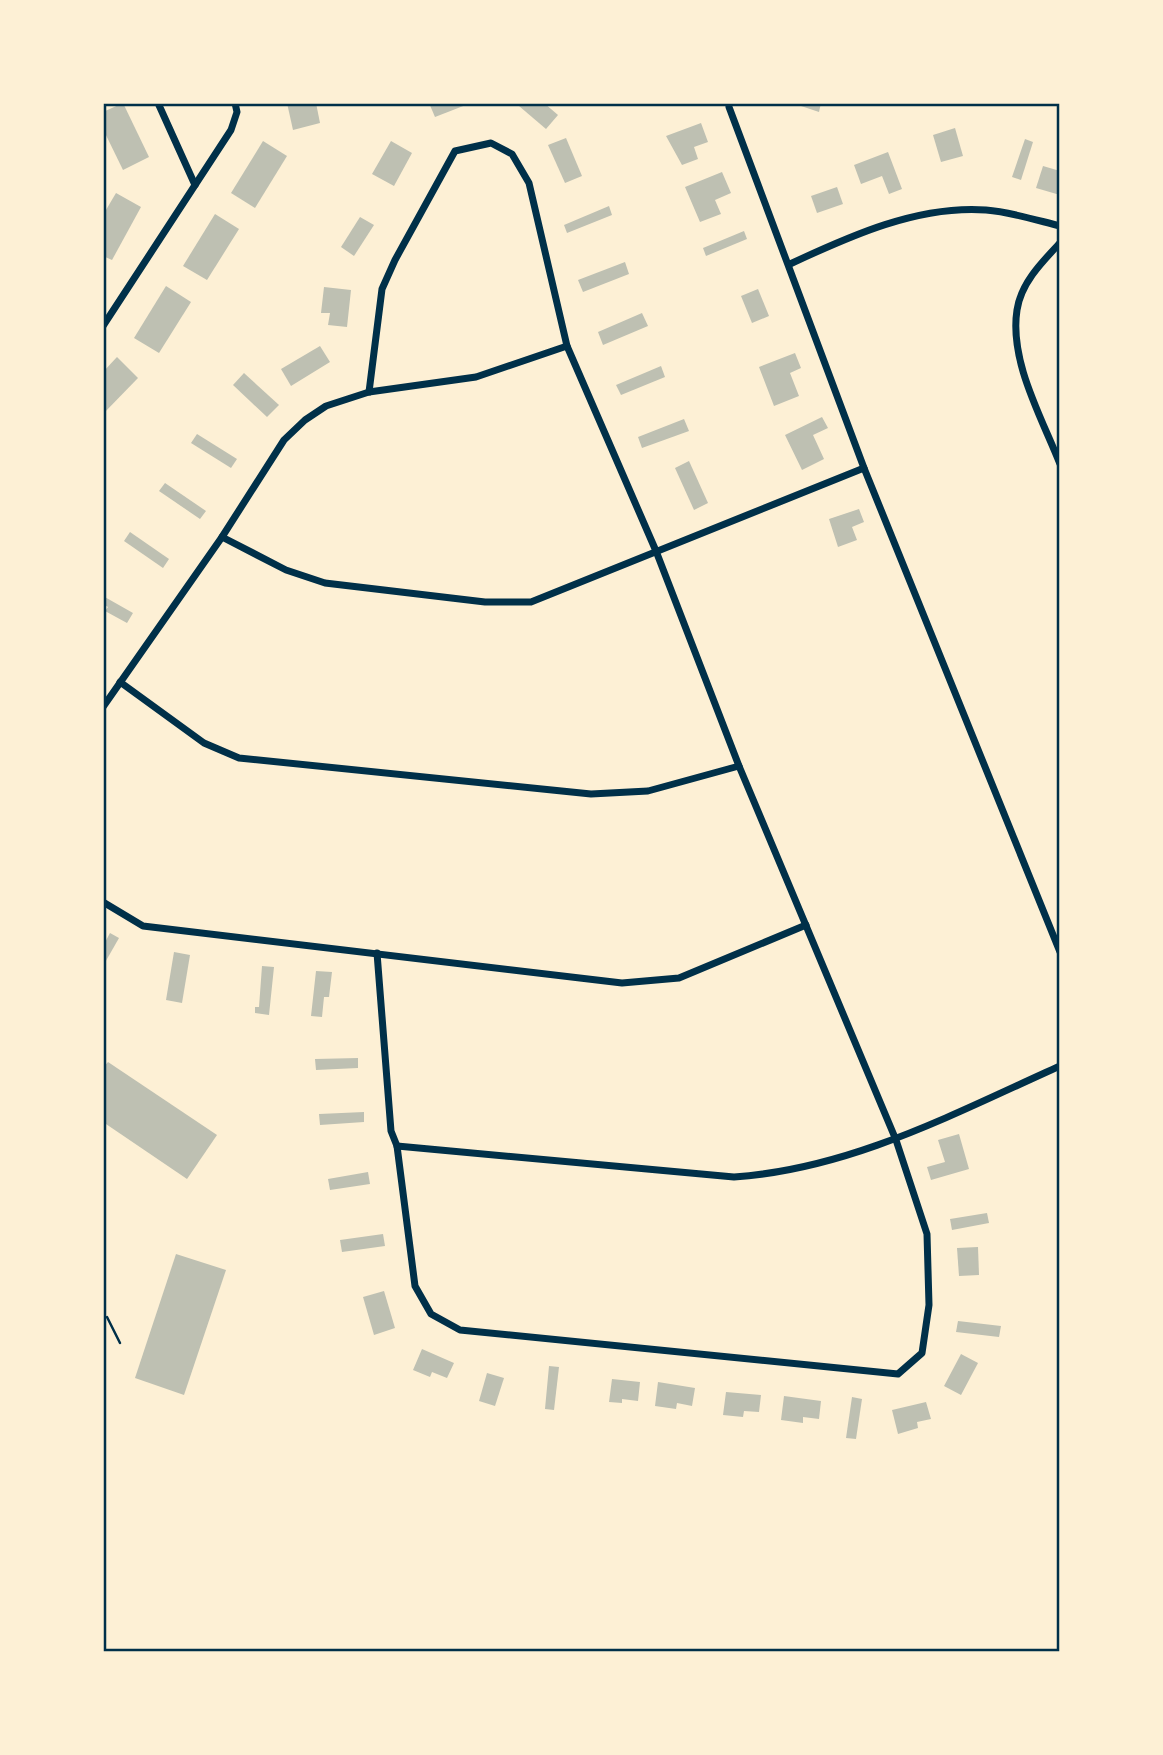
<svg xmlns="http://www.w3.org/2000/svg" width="1163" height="1755" viewBox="0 0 1163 1755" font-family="Karla,sans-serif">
<rect width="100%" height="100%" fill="#fdf0d5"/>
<g fill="#bec0b2">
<polygon points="123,103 149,157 123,170 103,129 103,112"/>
<polygon points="287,103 316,103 320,123 293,130"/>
<polygon points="429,103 471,103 435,117"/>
<polygon points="521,103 544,103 558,115 546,129 519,106"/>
<polygon points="792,103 821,103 819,112"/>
<polygon points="701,123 708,142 694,147 698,159 682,165 666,136"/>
<polygon points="955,128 963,156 941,162 933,135"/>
<polygon points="566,138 582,176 565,183 548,145"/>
<polygon points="1025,139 1033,142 1021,180 1012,177"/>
<polygon points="263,141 287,156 255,208 231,193"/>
<polygon points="391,141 412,153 394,186 372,174"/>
<polygon points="888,152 902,189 889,194 882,176 861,184 854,165"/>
<polygon points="1043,166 1060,171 1060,195 1036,188"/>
<polygon points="722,172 731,193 715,200 721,214 700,222 685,187"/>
<polygon points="837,187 843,204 817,213 811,196"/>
<polygon points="116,193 141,207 112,260 103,256 103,215"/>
<polygon points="609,206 612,215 567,233 564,225"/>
<polygon points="215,214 239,229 207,280 183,266"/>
<polygon points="360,217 374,225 354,256 341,247"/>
<polygon points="744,231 747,239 706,256 703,248"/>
<polygon points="625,262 629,274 583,292 578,280"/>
<polygon points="166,286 191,302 159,353 134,338"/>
<polygon points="324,287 351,290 347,327 328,325 330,313 321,313"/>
<polygon points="758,289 769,316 752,323 741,296"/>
<polygon points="642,313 648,326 603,345 598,332"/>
<polygon points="320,346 330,362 291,386 281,369"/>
<polygon points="795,353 801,368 790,373 799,396 774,406 759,367"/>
<polygon points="117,357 138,378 103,414 103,372"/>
<polygon points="661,366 665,377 621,395 616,385"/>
<polygon points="244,373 279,405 267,417 233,385"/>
<polygon points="822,417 828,428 813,435 824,459 802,470 785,435"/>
<polygon points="684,419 689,431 642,448 638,437"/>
<polygon points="197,434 237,459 231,468 191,443"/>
<polygon points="689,461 708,503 694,510 675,468"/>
<polygon points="165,483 206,511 200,519 159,491"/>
<polygon points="859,509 864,522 852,527 857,540 838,547 829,519"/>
<polygon points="130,532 169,559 163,568 124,541"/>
<polygon points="103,596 133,613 127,623 105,611 108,607 103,604"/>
<polygon points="110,933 119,938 103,966 103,946"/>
<polygon points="174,952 190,955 182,1003 166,1000"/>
<polygon points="262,966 274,967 269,1015 255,1013 255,1007 259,1007"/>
<polygon points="316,971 332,972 329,997 324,997 322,1017 311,1016"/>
<polygon points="358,1058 358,1068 316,1070 315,1059"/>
<polygon points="108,1062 217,1135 187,1179 103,1122 103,1068"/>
<polygon points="364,1112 364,1122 320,1125 319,1114"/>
<polygon points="959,1134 969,1169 931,1180 927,1167 945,1162 938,1140"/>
<polygon points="368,1172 370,1184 330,1190 328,1179"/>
<polygon points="987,1213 989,1223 952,1230 950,1219"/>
<polygon points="383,1234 385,1246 342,1252 340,1240"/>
<polygon points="978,1247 979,1275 959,1276 957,1248"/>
<polygon points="176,1254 226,1270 184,1395 135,1378"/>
<polygon points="384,1291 395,1328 374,1335 363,1297"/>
<polygon points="958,1321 1001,1326 999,1337 956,1332"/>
<polygon points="422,1349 454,1363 447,1378 432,1372 430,1377 413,1370"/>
<polygon points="961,1354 978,1363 961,1395 944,1386"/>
<polygon points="549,1366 559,1367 554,1410 545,1409"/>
<polygon points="487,1373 504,1378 495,1406 479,1401"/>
<polygon points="612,1379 640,1382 638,1401 622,1399 622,1403 609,1402"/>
<polygon points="658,1382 695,1388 692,1406 677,1403 676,1409 655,1406"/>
<polygon points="726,1392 761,1395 759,1412 744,1411 743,1417 723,1415"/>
<polygon points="784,1396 821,1401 819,1419 803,1417 803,1423 781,1420"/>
<polygon points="852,1397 862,1399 856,1439 846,1438"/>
<polygon points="926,1402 931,1419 917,1422 918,1428 898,1434 892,1410"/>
</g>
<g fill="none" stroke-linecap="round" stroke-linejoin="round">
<polyline stroke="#003049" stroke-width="2.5" points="107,1317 120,1343"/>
<g stroke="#003049" stroke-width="7">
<polyline points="158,103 195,185"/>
<polyline points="729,107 864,468 1060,952"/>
<path d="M 1060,243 C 1042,262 1021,283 1017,310 C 1009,361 1042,418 1060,464"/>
<path d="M 790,264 C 850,236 918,205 986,210 C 1011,212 1036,220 1060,226"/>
<polyline points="103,326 231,130 237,112 235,103"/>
<polyline points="369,392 382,289 395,260 455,151 491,143 512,154 529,183 567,346 656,551 739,766 896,1140 927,1234 929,1305 922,1353 898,1374 460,1330 431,1314 415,1286 397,1146 391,1131 377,953"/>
<polyline points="222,537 286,570 325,583 485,602 531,602 864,468"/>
<polyline points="120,682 204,743 239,758 591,794 648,791 739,766"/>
<polyline points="103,707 222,537 284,440 305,420 326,406 369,392 476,377 567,346"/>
<polyline points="103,902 143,926 622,983 679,978 806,925"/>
<path d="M 397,1146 L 734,1177 C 851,1169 955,1113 1060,1066"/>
</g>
</g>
<rect width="1163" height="1755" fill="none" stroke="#fdf0d5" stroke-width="210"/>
<rect x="105" y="105" width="953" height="1545" fill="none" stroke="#003049" stroke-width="2.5"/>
</svg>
